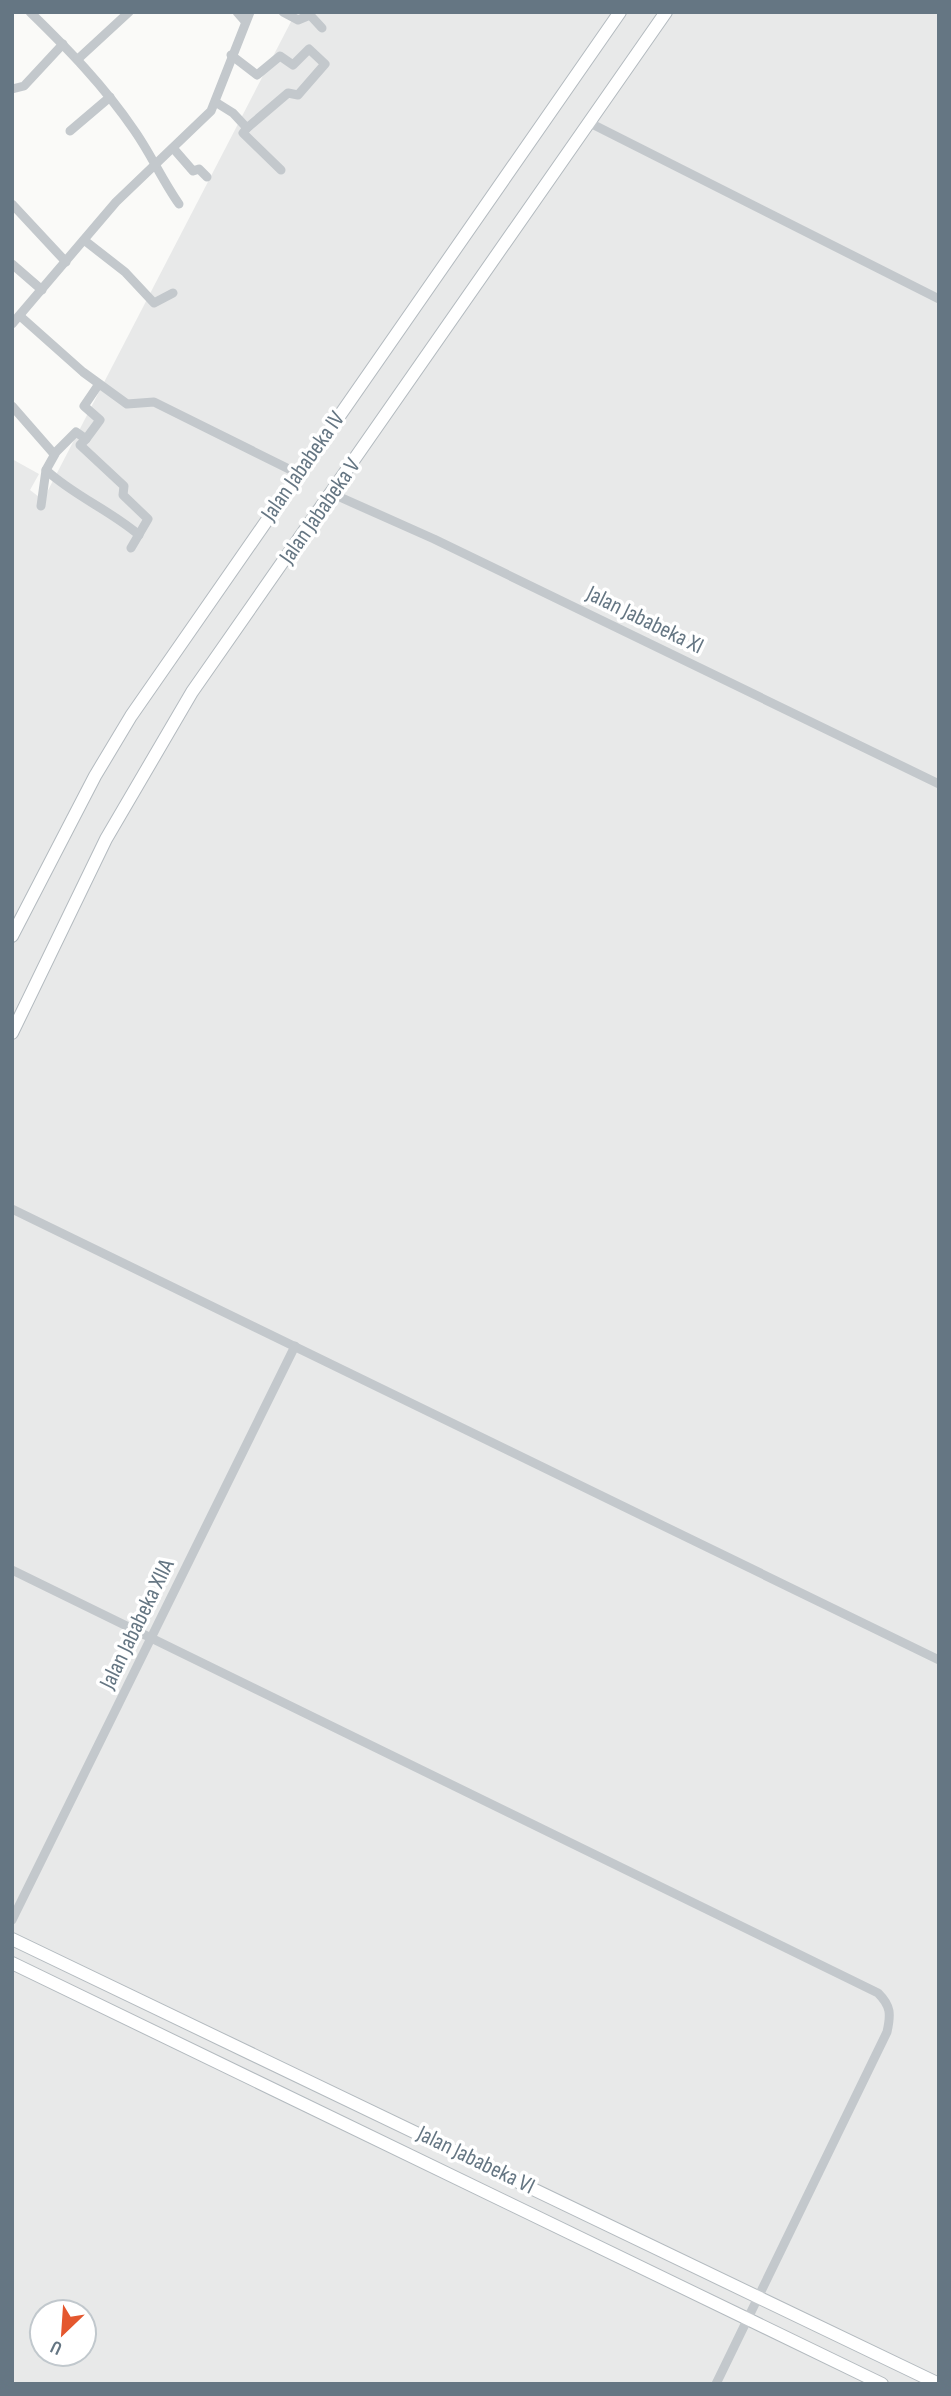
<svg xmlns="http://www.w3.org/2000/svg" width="951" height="2396" viewBox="0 0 951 2396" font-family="'Sofia Sans Condensed',sans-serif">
<rect width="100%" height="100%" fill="#fafaf8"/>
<path fill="#e8e9e9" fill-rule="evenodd" d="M 296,12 L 939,12 L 939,2384 L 12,2384 L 12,459 L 39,474 L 30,490 L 43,500 ZM 42,2312 L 84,2312 L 84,2354 L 42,2354 Z"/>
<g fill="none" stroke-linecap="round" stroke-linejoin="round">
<g stroke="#b3babf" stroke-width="14">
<g id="secondary">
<polyline points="12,936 95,776 131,716 620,12"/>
<polyline points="12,1033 106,839 192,692 666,12"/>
<polyline points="12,1939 939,2384"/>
<polyline points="12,1963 882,2384"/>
</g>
</g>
<g stroke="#c3c8cc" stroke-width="9">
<path d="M 30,12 C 68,49 104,86 134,130 C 151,154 162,180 179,204"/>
<polyline points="237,12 244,20"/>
<polyline points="283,12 298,20 310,15 322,28"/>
<polyline points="231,55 257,75 280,56 293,65 309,49 325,64 298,95 288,93 247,128"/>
<polyline points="78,59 129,12"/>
<polyline points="12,89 24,86 63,44"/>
<polyline points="217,103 233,113 247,128 243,133 281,170"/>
<polyline points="590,123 939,299"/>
<polyline points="70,131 110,97"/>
<polyline points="173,148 193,171 199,169 207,177"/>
<polyline points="12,204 66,262"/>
<polyline points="84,240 125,272 154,303 173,293"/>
<polyline points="12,264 42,290"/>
<polyline points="20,316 83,372 127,404 154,402 297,473"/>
<polyline points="12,324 116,202 211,111 250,12"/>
<polyline points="12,406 54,454 76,432 86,439 100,420 84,406 99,384"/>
<polyline points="86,439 80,445 124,486 123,495 148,519 131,548"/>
<path d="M 46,470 C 74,496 110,510 139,535"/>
<polyline points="333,494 434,539 939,784"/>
<polyline points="41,506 46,470 55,454"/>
<polyline points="12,1209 939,1660"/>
<path d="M 12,1570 L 878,1993 C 891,2006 891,2014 887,2032 L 716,2384"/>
<polyline points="12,1920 295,1346"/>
</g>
<use href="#secondary" stroke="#fff" stroke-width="12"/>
</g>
<g text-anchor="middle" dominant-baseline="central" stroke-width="7" stroke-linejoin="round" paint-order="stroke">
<g font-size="23" fill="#657683" stroke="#fff">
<text transform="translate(303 466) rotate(-55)">Jalan Jababeka IV</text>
<text transform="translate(320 511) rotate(-55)">Jalan Jababeka V</text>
<text transform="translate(645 620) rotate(26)">Jalan Jababeka XI</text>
<text transform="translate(137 1624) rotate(-64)">Jalan Jababeka XIIA</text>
<text transform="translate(476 2160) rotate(26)">Jalan Jababeka VI</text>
</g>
</g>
<rect width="951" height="2396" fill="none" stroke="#657683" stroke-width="28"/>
<g transform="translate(63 2333) rotate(205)"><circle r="33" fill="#ffffff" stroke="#c1c8cd" stroke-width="2"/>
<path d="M0-5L12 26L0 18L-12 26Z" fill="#e4572e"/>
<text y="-10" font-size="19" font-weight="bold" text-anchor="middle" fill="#657683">U</text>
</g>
</svg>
